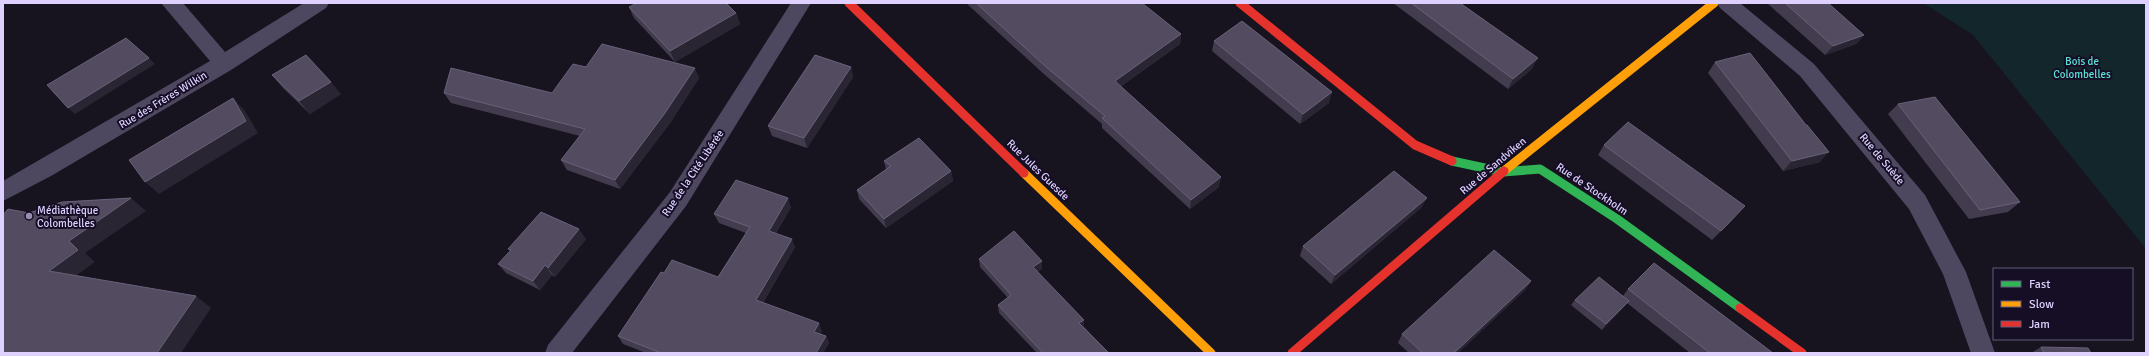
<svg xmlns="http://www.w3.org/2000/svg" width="2149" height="356" viewBox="0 0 2149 356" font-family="Signika,sans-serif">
<rect width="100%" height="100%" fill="#17131f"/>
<polygon fill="#12262c" points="1923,3 2143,3 2146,6 2146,249 1973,35"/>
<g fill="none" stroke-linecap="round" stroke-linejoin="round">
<g fill="#4d4860" fill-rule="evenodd">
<polygon points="161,3 183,3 225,52 304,3 329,3 326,8 231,70 51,176 3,201 3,181 210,61"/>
<polygon points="791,3 811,3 686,206 572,353 545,353 548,345 670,192"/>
<polygon points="1717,3 1740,3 1814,64 1925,195 1966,272 1995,353 1971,353 1943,274 1909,209 1800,76 1720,8"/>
</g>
<polyline stroke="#30b455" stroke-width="9" points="1452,161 1503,172 1540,169 1617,219 1740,308"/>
<g stroke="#ff9f0a" stroke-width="9">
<polyline points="1504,171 1714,3"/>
<polyline points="1024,173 1211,353"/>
</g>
<g stroke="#e5322d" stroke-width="9">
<polyline points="849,3 1024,173"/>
<polyline points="1240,3 1415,145 1452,161"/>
<polyline points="1740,308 1802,353"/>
<polyline points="1292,353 1504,171"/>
</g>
</g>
<g fill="#433c4e">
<polygon points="966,3 1144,3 1143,4 1181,34 1180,44 1120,87 1219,187 1190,209 1102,128 1102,124 1045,75"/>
<polygon points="1393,3 1460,3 1532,69 1508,89"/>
<polygon points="1767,3 1828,3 1864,35 1856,44 1825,55"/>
<polygon points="629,7 736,13 740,24 675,62 634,18"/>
<polygon points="1214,41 1329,103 1300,124 1212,51"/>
<polygon points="1715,62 1820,162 1783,171 1708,73"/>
<polygon points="586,67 699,78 670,123 620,189 567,170 561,160 580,136 451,103 444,93 552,93"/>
<polygon points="851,67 853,77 807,148 772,136 768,126"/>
<polygon points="272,75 341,94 310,114 283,88"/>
<polygon points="1898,104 2020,202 2008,212 1969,219 1888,114"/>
<polygon points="1604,145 1736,216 1712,240 1598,155"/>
<polygon points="884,161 951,171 953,181 886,228 859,199 857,190 886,169"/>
<polygon points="791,207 776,233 795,247 763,303 822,331 820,334 826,336 829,343 823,353 646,353 623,344 618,336 718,277 746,233 719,223 714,214"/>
<polygon points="1422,207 1331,284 1300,256 1303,246"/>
<polygon points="586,239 555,277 552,275 540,290 506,273 498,264 510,251 508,249"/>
<polygon points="979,259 1042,261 1042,269 1037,272 1084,327 1109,353 1037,353 999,313 998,305 1008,298 980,267"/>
<polygon points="1531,281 1525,290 1458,353 1409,353 1398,343 1402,334"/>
<polygon points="1628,289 1773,353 1690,353 1627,303 1602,330 1571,305 1575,300 1623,296"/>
<polygon points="2041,347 2091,353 2031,353"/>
</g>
<g fill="#2a2533">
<polygon points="736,13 740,24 675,62 670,51"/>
<polygon points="1181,34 1180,44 1114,91 1115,81"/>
<polygon points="1864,35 1856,44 1825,55 1833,46"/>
<polygon points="149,58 155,64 75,114 68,108"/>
<polygon points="1538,58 1532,69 1508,89 1513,79"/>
<polygon points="851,67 853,77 807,148 804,138"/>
<polygon points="695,68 699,78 670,123 620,189 615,180"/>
<polygon points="331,82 341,94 310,114 299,101"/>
<polygon points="1332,92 1329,103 1300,124 1303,114"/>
<polygon points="233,98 245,111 258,133 159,194 145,182"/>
<polygon points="1829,152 1820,162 1783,171 1792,161"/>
<polygon points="951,171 953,181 886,228 884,219"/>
<polygon points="1221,177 1219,187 1190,209 1191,200"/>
<polygon points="131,198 146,211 85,253 95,262 66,283 49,271 69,241"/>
<polygon points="788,198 791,207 772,239 769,231"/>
<polygon points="1427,198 1422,207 1331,284 1335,275"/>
<polygon points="579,229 586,239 555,277 548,268"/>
<polygon points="792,239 795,247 760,308 756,300"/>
<polygon points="1042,261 1042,269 1033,275 1033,267"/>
<polygon points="545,265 552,275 540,290 533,281"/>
<polygon points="1531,281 1525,290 1458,353 1454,353"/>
<polygon points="196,296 211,308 181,353 157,353"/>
<polygon points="1629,301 1624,307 1602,330 1606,324"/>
<polygon points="1084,320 1084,327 1079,323"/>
<polygon points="819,323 822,331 817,340 814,332"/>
<polygon points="826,336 829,343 823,353 816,353"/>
</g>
<g fill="#534c61" stroke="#69617a">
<polygon points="637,3 726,3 736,13 670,51 629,7"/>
<polygon points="976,3 1142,3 1181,34 1115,81 1221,177 1191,200 1102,118 1105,116 1045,66"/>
<polygon points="1411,3 1460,3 1538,58 1513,79"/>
<polygon points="1785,3 1828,3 1864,35 1833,46"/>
<polygon points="1242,21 1332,92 1303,114 1214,41"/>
<polygon points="126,38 149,58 68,108 47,85"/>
<polygon points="602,44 695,68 665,113 615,180 561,160 585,129 444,93 451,68 552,93 573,64 586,67"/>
<polygon points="1750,53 1806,125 1807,125 1829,152 1792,161 1715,62"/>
<polygon points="306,55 331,82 299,101 272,75"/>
<polygon points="815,55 851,67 804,138 768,126"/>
<polygon points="1935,97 2020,202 1980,210 1898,104"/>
<polygon points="233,98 246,121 145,182 129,160"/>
<polygon points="1628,122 1745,206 1721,231 1604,145"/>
<polygon points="919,138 951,171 884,219 857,190 891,166 884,161"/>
<polygon points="1394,171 1427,198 1335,275 1303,246"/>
<polygon points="736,180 788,198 769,231 792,239 756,300 819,323 814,332 826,336 816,353 661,353 618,336 661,272 664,273 672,260 718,277 750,227 714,214"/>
<polygon points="131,198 69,241 78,250 49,271 196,296 157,353 3,353 3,215 8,209 29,213 62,202"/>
<polygon points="541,212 579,229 548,268 545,265 533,281 498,264 511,250 508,249"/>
<polygon points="1014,231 1042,261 1033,267 1084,320 1079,323 1109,353 1043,353 998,305 1011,295 979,259"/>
<polygon points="1494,250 1531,281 1454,353 1423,353 1402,334"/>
<polygon points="1654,263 1773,353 1710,353 1628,289"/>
<polygon points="1599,277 1629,301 1606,324 1575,300"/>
<polygon points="2041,347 2088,348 2091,353 2044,353"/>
</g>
<circle fill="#988eb1" stroke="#150e24" stroke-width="1.5" cx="29" cy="216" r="4"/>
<g text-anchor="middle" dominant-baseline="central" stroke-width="4" stroke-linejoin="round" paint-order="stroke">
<g font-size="11" fill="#5be0d7" stroke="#150e24">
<text x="2082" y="61">Bois de<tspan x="2082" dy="13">Colombelles</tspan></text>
</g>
<g font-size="11" fill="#ded0ff" stroke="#150e24">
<text transform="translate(163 100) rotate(-31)">Rue des Frères Wilkin</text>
<text transform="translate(1882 159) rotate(50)">Rue de Suède</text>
<text transform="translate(1493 166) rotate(-40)">Rue de Sandviken</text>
<text transform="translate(1038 170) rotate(44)">Rue Jules Guesde</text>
<text transform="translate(693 173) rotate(-56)">Rue de la Cité Libérée</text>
<text transform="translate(1592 189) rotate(34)">Rue de Stockholm</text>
</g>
<g font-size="11" fill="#ded0ff" stroke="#150e24" text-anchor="start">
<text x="37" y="210">Médiathèque<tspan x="37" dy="13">Colombelles</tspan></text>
</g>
</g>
<rect width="2149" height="356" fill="none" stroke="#ded0ff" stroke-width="8"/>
<rect x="1993" y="268" width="140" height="72" fill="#150e24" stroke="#655c7c"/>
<rect x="2001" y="281" width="20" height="6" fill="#30b455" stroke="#655c7c"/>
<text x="2029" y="288" font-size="12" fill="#ded0ff">Fast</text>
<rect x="2001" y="301" width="20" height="6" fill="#ff9f0a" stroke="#655c7c"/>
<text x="2029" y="308" font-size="12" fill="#ded0ff">Slow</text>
<rect x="2001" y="321" width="20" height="6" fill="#e5322d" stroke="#655c7c"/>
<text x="2029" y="328" font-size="12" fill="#ded0ff">Jam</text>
</svg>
